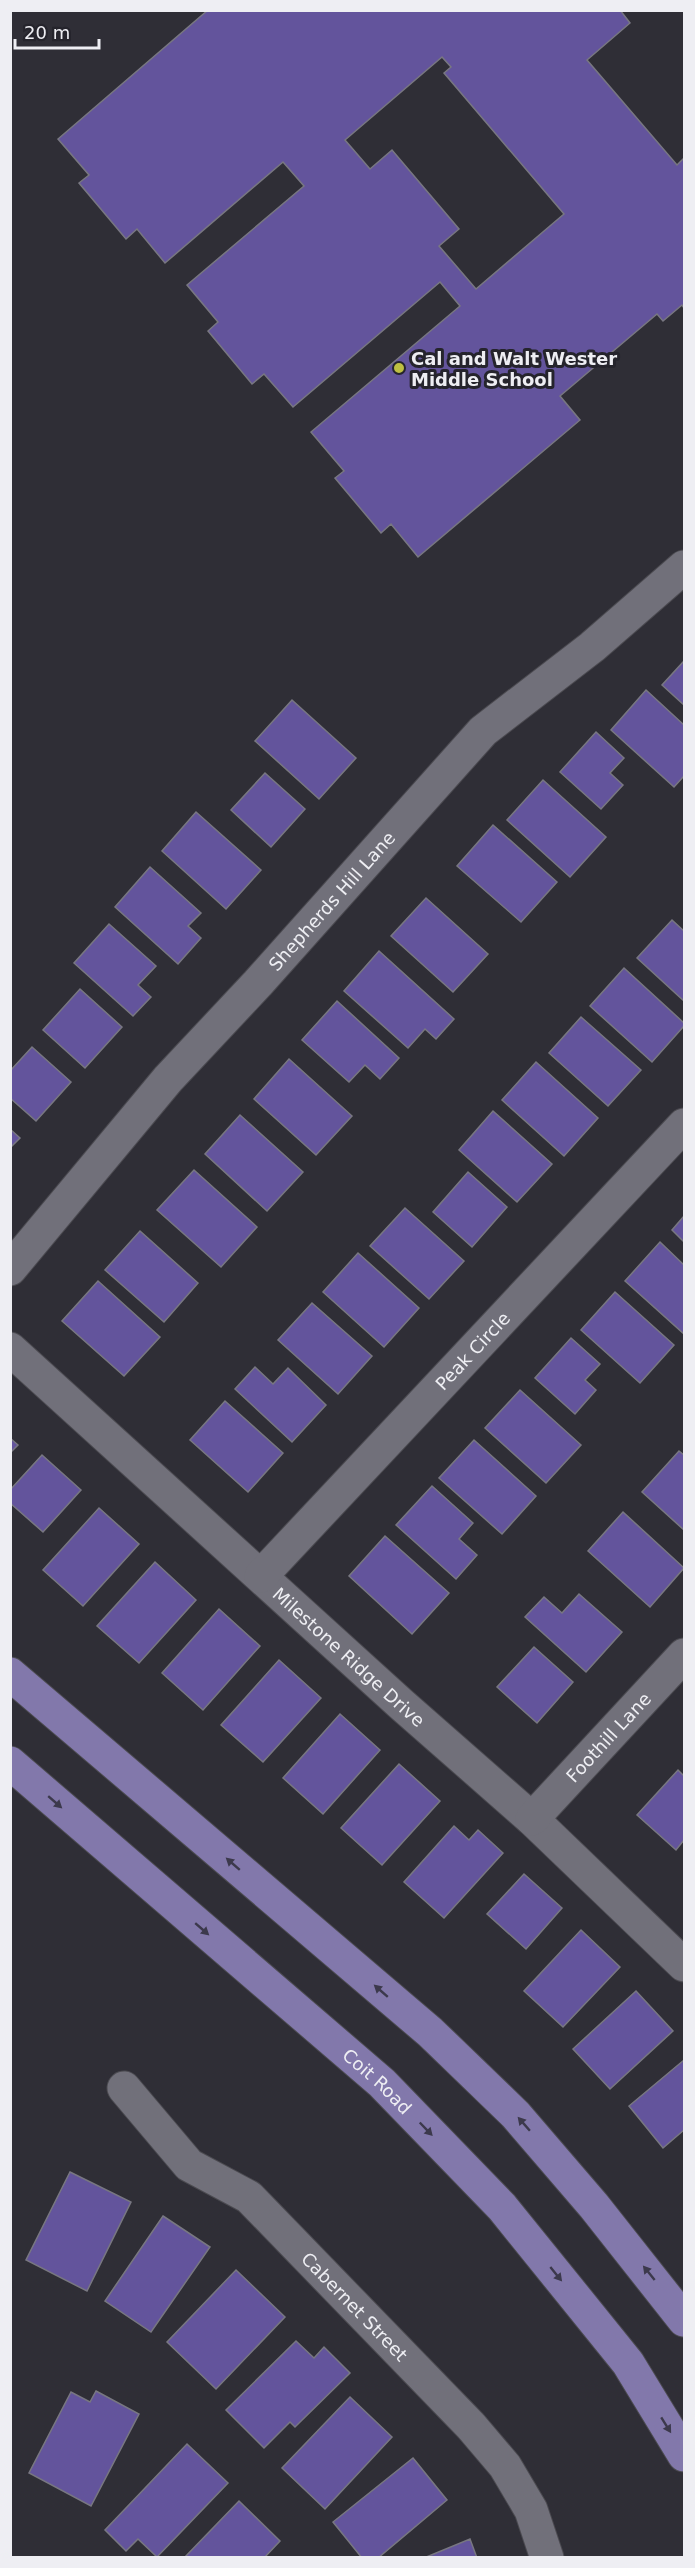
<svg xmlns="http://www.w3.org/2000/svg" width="695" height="2568" viewBox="0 0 695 2568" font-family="'DejaVu Sans',sans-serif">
<rect width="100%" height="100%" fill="#2f2e36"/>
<g fill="#63549c" stroke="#787781" stroke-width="1.5" fill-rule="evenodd">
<path d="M 208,10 L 620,10 L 630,23 L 587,60 L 677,165 L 684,158 L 684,308 L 682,305 L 663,321 L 657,314 L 560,396 L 580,420 L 418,557 L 391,524 L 381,533 L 335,478 L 344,471 L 311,432 L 460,306 L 440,282 L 293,407 L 264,374 L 252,384 L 208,331 L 218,322 L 187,285 L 304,186 L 283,162 L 165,263 L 137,229 L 126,239 L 79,183 L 89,175 L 58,139 ZM 442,57 L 451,67 L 444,73 L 564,214 L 476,289 L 439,246 L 459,229 L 392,150 L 370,169 L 345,140 Z"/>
<polygon points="684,661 684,705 662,685"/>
<polygon points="646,690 684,725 684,776 674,787 611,730"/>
<polygon points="292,700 356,758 319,799 255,741"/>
<polygon points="596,732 624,758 610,773 623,785 601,809 560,772"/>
<polygon points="265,773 305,809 271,847 231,810"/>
<polygon points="543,780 606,837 570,877 507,820"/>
<polygon points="196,812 261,870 226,909 162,851"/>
<polygon points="493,825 557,882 521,922 457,866"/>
<polygon points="150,867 201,913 188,926 201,938 178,964 115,907"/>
<polygon points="426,898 488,954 453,992 391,936"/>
<polygon points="672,920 684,931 684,1001 637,958"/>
<polygon points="109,924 156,966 138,985 151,997 133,1016 74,963"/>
<polygon points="379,951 454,1019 436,1039 425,1029 408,1048 344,991"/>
<polygon points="624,968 684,1023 684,1026 652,1062 590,1006"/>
<polygon points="80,989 122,1027 85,1068 43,1030"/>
<polygon points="337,1001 399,1058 380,1079 365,1065 349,1082 302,1040"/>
<polygon points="581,1017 641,1070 608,1106 549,1053"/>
<polygon points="32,1047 71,1082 36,1121 10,1098 10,1071"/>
<polygon points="289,1059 352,1116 316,1155 254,1099"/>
<polygon points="536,1062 598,1118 564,1156 502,1100"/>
<polygon points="493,1111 552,1164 517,1202 459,1150"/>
<polygon points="240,1115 303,1172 267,1211 205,1154"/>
<polygon points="10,1129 20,1138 10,1148"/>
<polygon points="194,1170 257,1227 221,1267 157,1210"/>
<polygon points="468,1172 507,1207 472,1247 433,1212"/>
<polygon points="405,1208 464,1261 429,1299 370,1246"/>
<polygon points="684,1216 684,1242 672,1230"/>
<polygon points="140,1231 198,1283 164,1322 105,1270"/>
<polygon points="660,1242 684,1265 684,1334 625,1281"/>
<polygon points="358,1253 419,1308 384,1347 323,1292"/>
<polygon points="98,1281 160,1337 124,1376 62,1321"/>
<polygon points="615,1292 674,1345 640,1383 581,1330"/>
<polygon points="312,1303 372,1356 338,1394 278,1340"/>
<polygon points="571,1338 600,1364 585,1380 596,1390 575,1414 535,1378"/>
<polygon points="255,1367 273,1384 288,1368 326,1405 292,1442 235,1389"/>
<polygon points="520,1390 581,1445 546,1483 485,1428"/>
<polygon points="225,1401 283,1453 248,1492 190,1440"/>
<polygon points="10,1438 18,1445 10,1453"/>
<polygon points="474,1440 536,1496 502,1534 439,1478"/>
<polygon points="679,1451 684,1455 684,1530 642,1492"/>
<polygon points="42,1455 81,1490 43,1532 10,1503 10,1490"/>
<polygon points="432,1486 473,1523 459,1539 477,1555 456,1579 396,1525"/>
<polygon points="99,1508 139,1544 83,1606 43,1570"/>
<polygon points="623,1512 684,1568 650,1607 588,1551"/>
<polygon points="385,1536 449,1593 412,1634 349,1576"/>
<polygon points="155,1562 196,1600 139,1663 97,1626"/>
<polygon points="579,1594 622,1632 586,1672 525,1617 544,1597 562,1613"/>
<polygon points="219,1609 260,1646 203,1710 162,1673"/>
<polygon points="534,1647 573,1682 537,1723 497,1687"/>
<polygon points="279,1660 321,1698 263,1762 221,1725"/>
<polygon points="340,1714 380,1750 323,1814 283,1778"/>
<polygon points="399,1764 440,1801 382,1865 341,1828"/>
<polygon points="678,1770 684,1776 684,1840 676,1850 637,1815"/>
<polygon points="454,1826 469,1840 478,1830 503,1853 444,1918 404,1882"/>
<polygon points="524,1874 562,1908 526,1949 487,1914"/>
<polygon points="581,1930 620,1967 563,2027 524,1991"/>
<polygon points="636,1991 673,2031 610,2089 573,2049"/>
<polygon points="684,2060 684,2130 663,2148 629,2106"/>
<polygon points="70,2172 131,2202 87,2291 26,2260"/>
<polygon points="163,2216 210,2247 151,2332 105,2301"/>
<polygon points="236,2270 285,2317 216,2389 167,2342"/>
<polygon points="296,2341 314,2358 324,2347 350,2373 295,2427 290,2422 264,2448 226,2410"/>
<polygon points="96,2391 139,2414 91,2506 29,2473 71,2392 90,2402"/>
<polygon points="350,2397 392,2437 325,2509 282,2468"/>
<polygon points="187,2444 228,2483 157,2557 138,2539 126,2551 105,2530"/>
<polygon points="413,2458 447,2500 378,2558 362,2558 333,2522"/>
<polygon points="239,2501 280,2541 264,2558 184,2558"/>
<polygon points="470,2539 477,2558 424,2558"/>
</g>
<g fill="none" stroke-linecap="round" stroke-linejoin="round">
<g stroke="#4b4a50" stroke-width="35">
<g id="minor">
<path id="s1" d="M 10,1269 L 168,1079 L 258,983 L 483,731 L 592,647 L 684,567"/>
<path id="s2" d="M 10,1349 L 401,1704 L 532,1819 L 684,1965"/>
<path id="s3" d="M 261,1576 L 684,1125"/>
<path id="s4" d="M 532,1819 L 684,1655"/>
<path id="s5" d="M 124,2088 L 189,2165 L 249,2197 L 471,2426 L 505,2466 L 531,2510 L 547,2558"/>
</g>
</g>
<g stroke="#4b4a50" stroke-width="35">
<g id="major">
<polyline points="10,1674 430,2032 515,2114 594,2206 684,2320"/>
<path id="s6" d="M 10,1763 L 382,2083 L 502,2207 L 628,2363 L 684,2455"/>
</g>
</g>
<use href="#minor" stroke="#71707a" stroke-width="33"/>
<use href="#major" stroke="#8278ab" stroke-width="33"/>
</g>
<defs><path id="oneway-solid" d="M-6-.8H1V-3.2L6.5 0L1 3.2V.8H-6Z" transform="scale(1.5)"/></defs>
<g fill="#3c394c">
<use href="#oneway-solid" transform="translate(55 1802) rotate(41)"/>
<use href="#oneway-solid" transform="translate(233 1864) rotate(-139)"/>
<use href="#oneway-solid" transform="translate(202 1929) rotate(41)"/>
<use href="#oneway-solid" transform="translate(381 1991) rotate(-139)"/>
<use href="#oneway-solid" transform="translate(524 2124) rotate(-131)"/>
<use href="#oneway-solid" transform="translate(426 2129) rotate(46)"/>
<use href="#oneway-solid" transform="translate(649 2273) rotate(-129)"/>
<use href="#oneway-solid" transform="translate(556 2274) rotate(51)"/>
<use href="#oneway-solid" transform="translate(666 2425) rotate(58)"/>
</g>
<circle fill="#bebf42" stroke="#25242c" stroke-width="2" cx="399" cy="368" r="6"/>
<g text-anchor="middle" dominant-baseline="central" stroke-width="6" stroke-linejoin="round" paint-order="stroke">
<g font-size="18" font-weight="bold" fill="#eeeef3" stroke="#25242c" text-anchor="start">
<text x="411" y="358">Cal and Walt Wester<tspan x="411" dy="21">Middle School</tspan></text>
</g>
<g font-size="18" fill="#eeeef3" stroke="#25242c">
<text stroke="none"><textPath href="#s1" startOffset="489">Shepherds Hill Lane</textPath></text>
<text stroke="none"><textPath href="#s3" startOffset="309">Peak Circle</textPath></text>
<text stroke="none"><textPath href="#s2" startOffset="458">Milestone Ridge Drive</textPath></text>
<text stroke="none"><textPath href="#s4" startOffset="112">Foothill Lane</textPath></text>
<text stroke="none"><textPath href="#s6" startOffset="486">Coit Road</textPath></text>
<text stroke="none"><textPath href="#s5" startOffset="321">Cabernet Street</textPath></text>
</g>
</g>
<rect width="695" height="2568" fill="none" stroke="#eeeef3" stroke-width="24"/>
<path d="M15 39v9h84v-9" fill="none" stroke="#eeeef3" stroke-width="3"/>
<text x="24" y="39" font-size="18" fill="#eeeef3" stroke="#25242c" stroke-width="4.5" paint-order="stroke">20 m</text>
</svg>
